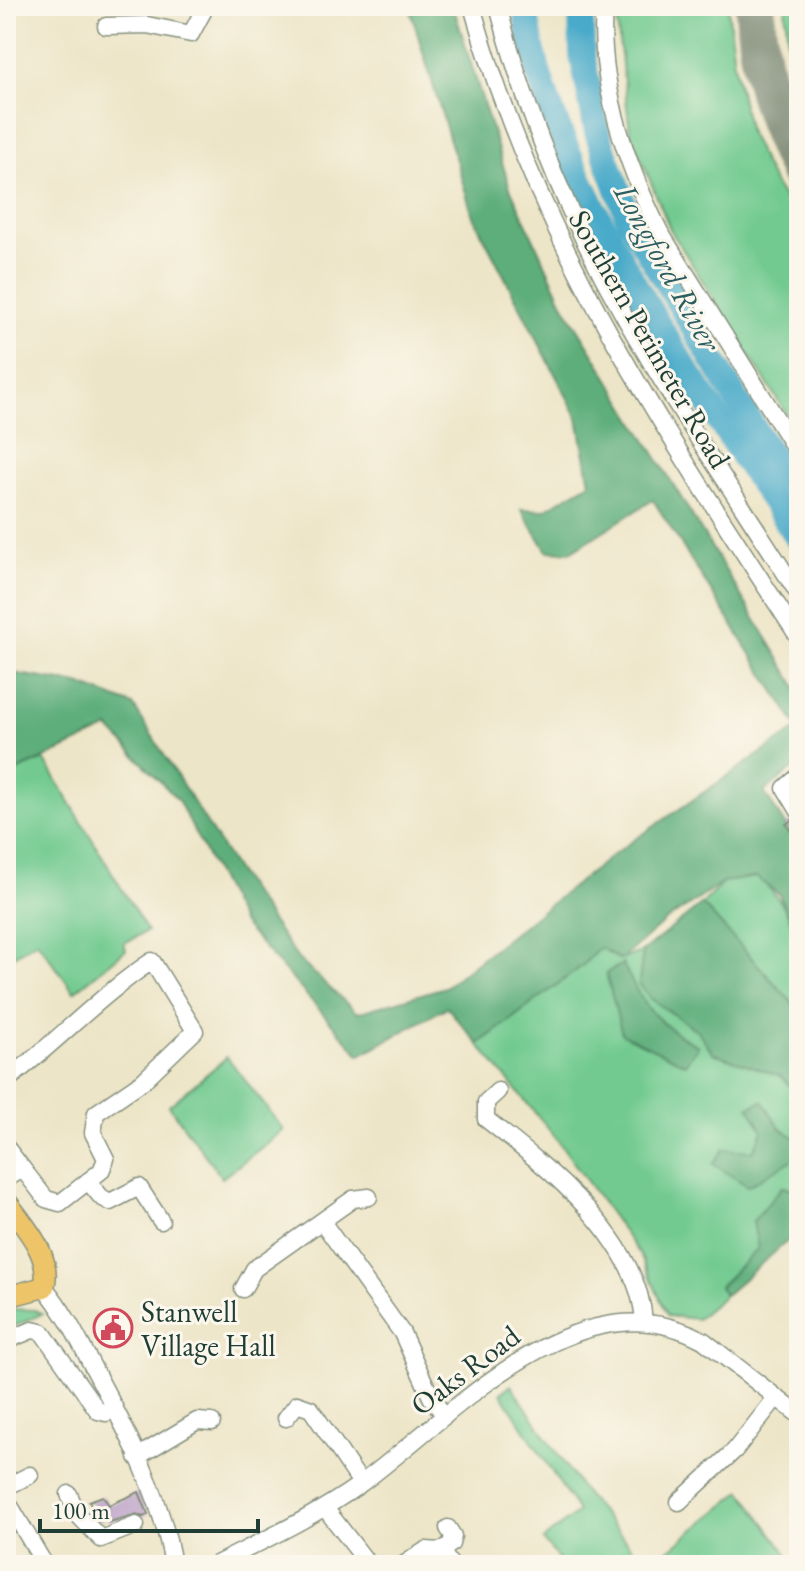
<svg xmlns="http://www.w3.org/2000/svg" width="805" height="1571" viewBox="0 0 805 1571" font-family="'EB Garamond',serif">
<rect width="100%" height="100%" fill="#fbf7ec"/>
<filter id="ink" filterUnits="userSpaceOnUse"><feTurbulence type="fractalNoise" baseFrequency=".0125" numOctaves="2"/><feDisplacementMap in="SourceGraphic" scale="16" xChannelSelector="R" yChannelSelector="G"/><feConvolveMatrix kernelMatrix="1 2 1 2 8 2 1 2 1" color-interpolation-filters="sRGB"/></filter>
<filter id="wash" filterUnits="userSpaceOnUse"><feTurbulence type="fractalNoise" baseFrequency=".006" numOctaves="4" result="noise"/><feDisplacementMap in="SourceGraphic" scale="32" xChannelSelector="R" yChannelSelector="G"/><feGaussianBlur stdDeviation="1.8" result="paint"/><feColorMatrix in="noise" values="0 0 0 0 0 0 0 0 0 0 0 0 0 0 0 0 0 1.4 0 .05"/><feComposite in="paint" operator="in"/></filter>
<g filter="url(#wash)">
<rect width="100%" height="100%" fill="#ede5c7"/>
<g fill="#72ca90" stroke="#488462" stroke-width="2">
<polygon points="615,6 728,6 734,64 749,133 772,180 799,222 799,434 671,231 630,132"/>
<polygon points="785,6 799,6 799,99 789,61"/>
<polygon points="44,759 147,931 124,943 126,950 74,992 37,941 6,961 6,776"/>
<path d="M 756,877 C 804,913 799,955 799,1010 L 702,904 L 724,882 Z"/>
<polygon points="600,947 620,960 643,951 639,984 650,998 698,1031 713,1053 781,1076 799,1095 799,1190 782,1187 758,1249 719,1286 725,1295 697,1319 668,1316 640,1255 556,1138 478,1044 582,966"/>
<polygon points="227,1057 284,1130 222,1178 169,1106"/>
<polygon points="6,1309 35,1310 42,1314 6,1330"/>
<polygon points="511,1385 582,1490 647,1565 563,1565 543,1540 578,1512 501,1393"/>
<polygon points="742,1491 795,1565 650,1565"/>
</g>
<g fill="#5dae7a" stroke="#3e7657" stroke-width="2">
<polygon points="409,6 453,6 510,188 565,307 799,691 799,764 764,792 799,847 799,940 779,894 756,877 724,882 664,922 620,960 600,947 582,966 478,1044 447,1007 360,1055 241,922 178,800 109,728 6,776 6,672 79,684 133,705 237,872 298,959 357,1013 445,987 618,851 798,728 653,500 570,552 547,551 521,509 544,510 590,483 578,418 473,216"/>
<polygon points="702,904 799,1010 799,1095 781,1076 713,1053 698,1031 650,998 639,984 643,951"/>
<path d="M 623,964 C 643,1007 656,1023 698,1046 L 685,1064 L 622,1034 L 606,973 Z"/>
<polygon points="763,1101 780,1128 799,1140 799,1156 748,1186 713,1164 724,1149 753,1151 763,1131 749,1107"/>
<polygon points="782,1187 799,1190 799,1231 725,1295 719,1287 758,1249 753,1221"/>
</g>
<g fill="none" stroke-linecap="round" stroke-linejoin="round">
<g stroke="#4aaac9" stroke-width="26">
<path d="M 525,6 C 532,71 556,126 583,185 C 642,311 722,425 799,540"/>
<polyline points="581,6 582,54 597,132 629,220 764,445 799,492"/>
</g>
<path stroke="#86917e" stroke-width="40" d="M 755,6 C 757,67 773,117 799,172"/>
</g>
<g id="blocks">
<g fill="#bda3c9">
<polygon points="792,820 799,822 799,844 786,824"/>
<polygon points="139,1492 148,1514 143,1517 137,1514 109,1522 107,1518 99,1521 89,1501 103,1496 109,1505"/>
</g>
</g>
</g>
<g filter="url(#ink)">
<use href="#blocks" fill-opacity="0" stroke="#86917e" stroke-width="2"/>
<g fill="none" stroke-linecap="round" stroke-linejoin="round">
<g stroke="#86917e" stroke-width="19">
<g id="minor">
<path d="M 472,6 C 537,242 667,435 799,638"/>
<path d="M 498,6 C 526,114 569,219 624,316 C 678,412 741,503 799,595"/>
<path d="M 604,6 C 598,83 626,164 660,232 L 799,455"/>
<polyline points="106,26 147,25 191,34 206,6"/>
<polyline points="799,776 785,788 799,811"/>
<path d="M 6,1081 C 57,1042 99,996 152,961 L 195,1031 L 143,1081 L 96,1113 L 93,1133 L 106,1159 L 101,1171 L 60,1203 L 46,1199 L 22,1168"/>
<path d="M 498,1091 L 486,1102 L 486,1119 C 547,1167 639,1239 644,1322"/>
<polyline points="6,1147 22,1168 6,1179"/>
<polyline points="88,1181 101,1197 110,1202 139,1187 161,1221"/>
<polyline points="323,1223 402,1333 432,1399 445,1416"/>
<path d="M 44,1287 C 66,1313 79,1341 95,1371 C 127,1431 162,1497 173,1565"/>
<polyline points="243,1289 254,1269 353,1199 369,1197"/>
<polyline points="6,1341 32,1330 42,1332 98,1411 106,1413 114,1407"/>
<polyline points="286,1418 297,1404 311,1409 361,1483"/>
<polyline points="137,1457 197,1421 212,1422"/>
<polyline points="6,1487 30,1475"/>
<polyline points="69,1494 77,1514 101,1539 136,1525"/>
<polyline points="6,1499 45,1565"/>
<polyline points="679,1502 735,1450 775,1399"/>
<polyline points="325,1508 369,1565"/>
<polyline points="441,1551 451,1544 453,1536 448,1528"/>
<path d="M 215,1565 C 264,1540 314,1517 359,1485 C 453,1417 576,1272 703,1340 L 799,1415"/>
<polyline points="403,1565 426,1550 441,1551 451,1565"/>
</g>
</g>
<g stroke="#86917e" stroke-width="23">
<path id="major" d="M 6,1201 C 24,1226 53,1256 44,1287 L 6,1297"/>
</g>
<use href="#minor" stroke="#fff" stroke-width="16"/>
<use href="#major" stroke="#eec469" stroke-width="20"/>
</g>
</g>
<defs>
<g id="civic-ring" transform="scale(2)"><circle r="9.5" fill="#fbf7ec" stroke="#d1495b" stroke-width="1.5"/><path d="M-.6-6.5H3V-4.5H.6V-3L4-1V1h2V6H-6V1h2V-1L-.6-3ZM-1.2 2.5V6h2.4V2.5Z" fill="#d1495b"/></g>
</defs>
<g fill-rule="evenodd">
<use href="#civic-ring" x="113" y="1328"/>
</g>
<g text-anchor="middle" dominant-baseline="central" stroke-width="6" stroke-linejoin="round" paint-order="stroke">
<g font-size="30" fill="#1f3d34" stroke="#fbf7ec">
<text transform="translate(650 339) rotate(60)">Southern Perimeter Road</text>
<text transform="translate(465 1370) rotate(-37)">Oaks Road</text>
</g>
<g font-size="30" fill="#1f3d34" stroke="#fbf7ec" text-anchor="start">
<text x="141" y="1311">Stanwell<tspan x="141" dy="34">Village Hall</tspan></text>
</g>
<g font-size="32" font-style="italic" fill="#2c5e61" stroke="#fbf7ec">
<text transform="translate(668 267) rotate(61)">Longford River</text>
</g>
</g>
<rect width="805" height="1571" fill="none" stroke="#fbf7ec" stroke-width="32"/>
<path d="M40 1519v12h218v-12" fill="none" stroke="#1f3d34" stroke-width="4"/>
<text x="52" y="1519" font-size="24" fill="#1f3d34" stroke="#fbf7ec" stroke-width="6" paint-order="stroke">100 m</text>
</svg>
